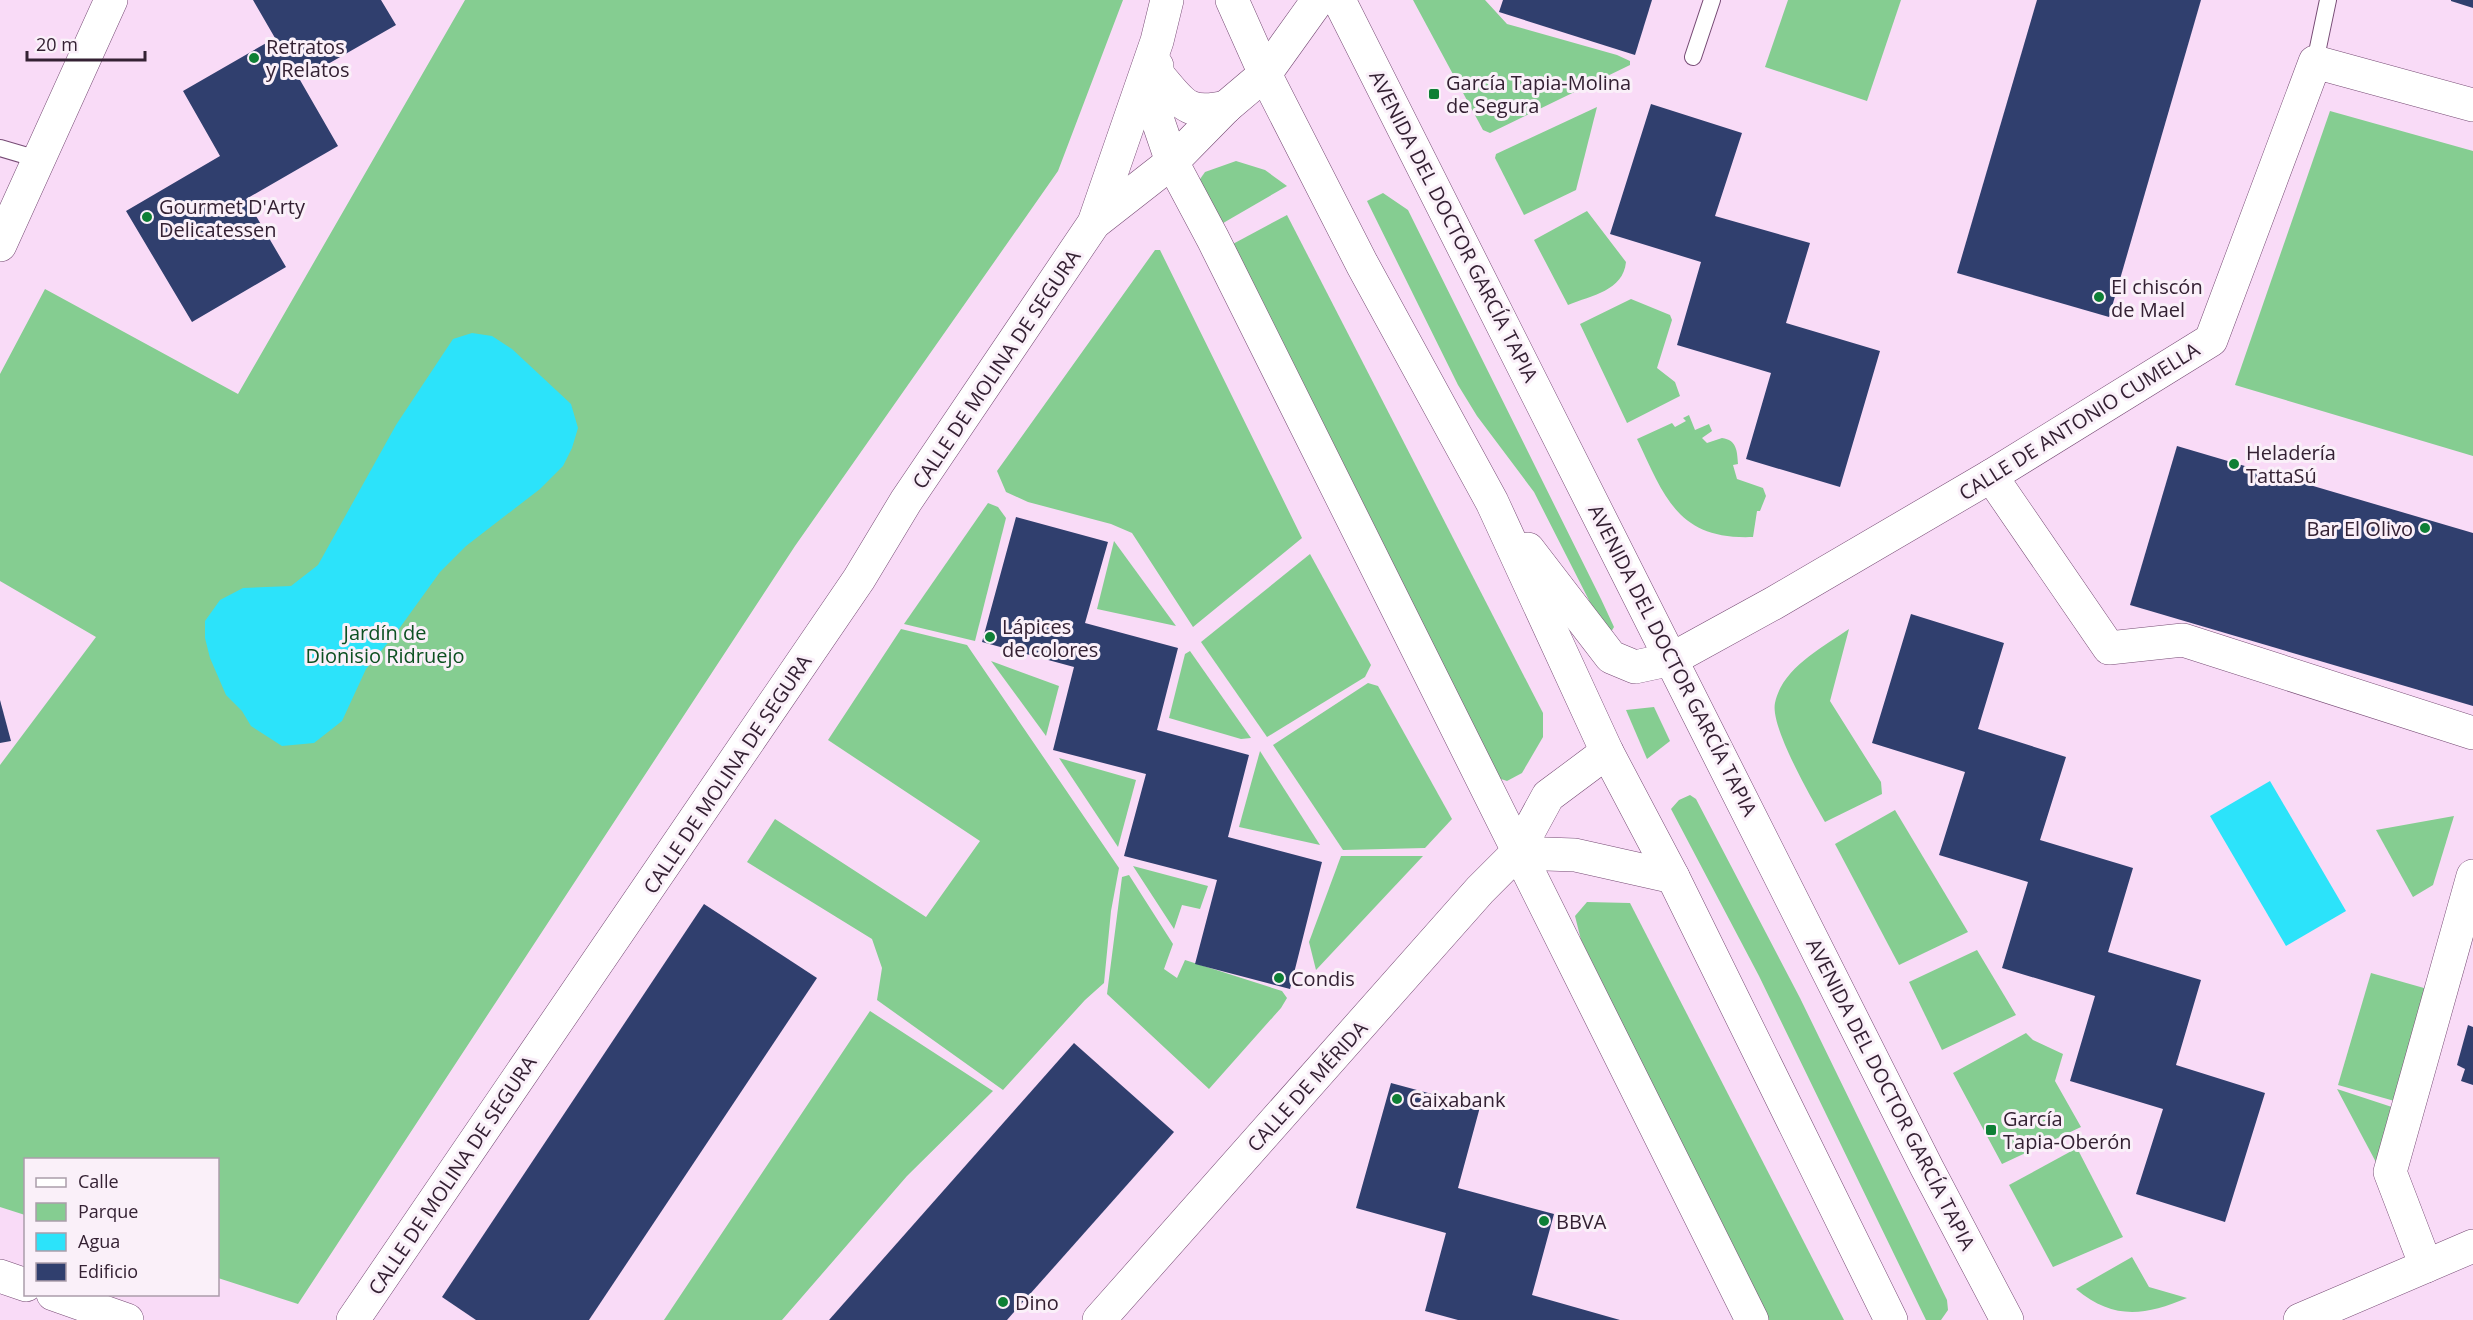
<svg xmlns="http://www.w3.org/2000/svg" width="2473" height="1320" viewBox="0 0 2473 1320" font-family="'Open Sans',sans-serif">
<rect width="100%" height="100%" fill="#f9dbf7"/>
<g fill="#85cd91">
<polygon points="465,0 1123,0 1058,171 795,546 298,1304 218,1278 218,1160 26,1160 25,1215 0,1207 0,765 96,637 0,581 0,374 45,289 238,394"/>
<polygon points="1413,0 1485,0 1507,24 1617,55 1630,61 1630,65 1490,133 1483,130"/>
<polygon points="1788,0 1901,0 1867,101 1765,67"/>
<polygon points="1597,107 1576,190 1524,215 1495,158 1496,154"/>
<polygon points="2330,111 2473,151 2473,456 2235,385"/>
<polygon points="1236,161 1265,170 1287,186 1218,226 1198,182 1205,172"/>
<polygon points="1383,193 1408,210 1601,599 1614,627 1611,632 1597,616 1534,492 1477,416 1458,385 1367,201"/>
<path d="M 1587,211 L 1626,262 C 1623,291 1592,295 1568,305 L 1534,240 Z"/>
<polygon points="1287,215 1543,713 1543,737 1522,773 1507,781 1498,778 1231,245"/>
<polygon points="1155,250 1160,250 1302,538 1193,627 1132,533 1111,524 1028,502 1006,492 997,471"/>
<polygon points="1631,299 1670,315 1672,320 1657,368 1675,382 1680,396 1627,423 1580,324"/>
<path d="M 1689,415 L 1695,430 L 1709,424 L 1712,431 L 1702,438 L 1707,443 L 1722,438 C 1737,440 1737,451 1738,464 L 1733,465 L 1737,479 L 1763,488 L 1766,496 L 1760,511 L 1757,511 L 1753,537 C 1678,540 1665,498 1637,439 L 1672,423 L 1675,427 L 1686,421 L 1683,418 Z"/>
<polygon points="988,503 998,507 1006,518 975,641 904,624"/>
<polygon points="1114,541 1176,626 1097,609"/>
<polygon points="1310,554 1371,665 1365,677 1267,737 1201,642"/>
<polygon points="901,629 967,645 1119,868 1111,911 1104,983 1085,1000 1003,1090 877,1000 882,968 872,939 747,862 775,819 926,917 980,841 828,740"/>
<path d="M 1849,629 L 1830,701 L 1881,782 L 1882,794 L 1825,822 C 1812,799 1770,727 1775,703 C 1782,668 1823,647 1849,629 Z"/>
<polygon points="1190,651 1251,738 1241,739 1169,718 1185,654"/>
<polygon points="991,661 1059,686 1046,736"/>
<polygon points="1368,683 1378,686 1452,819 1425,848 1343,850 1273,745"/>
<polygon points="1654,707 1670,741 1647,759 1626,710"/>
<polygon points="1260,751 1320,845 1239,827"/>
<polygon points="1059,758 1136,780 1118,847"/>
<polygon points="1690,795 1696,799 1800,998 1947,1300 1948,1310 1941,1320 1926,1320 1759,976 1671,809 1679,800"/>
<polygon points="1895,810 1968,932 1899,965 1835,844"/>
<polygon points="2454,816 2433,885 2413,897 2376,830"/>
<polygon points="1341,856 1423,856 1316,970 1309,942"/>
<polygon points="1133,866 1208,886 1200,909 1182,905 1174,929"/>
<polygon points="1129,875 1173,944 1164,969 1177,978 1185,960 1282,991 1287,998 1281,1008 1209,1089 1107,994 1122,877"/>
<polygon points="1587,902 1630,903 1844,1320 1769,1320 1581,940 1575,916"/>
<polygon points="1977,950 2016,1015 1942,1050 1909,982"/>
<polygon points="2371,973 2431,990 2398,1102 2338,1085"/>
<polygon points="870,1011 993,1091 907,1176 782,1320 664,1320"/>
<polygon points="2026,1033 2033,1040 2063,1054 2055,1081 2081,1127 2002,1164 1953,1073"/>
<polygon points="2337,1089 2395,1108 2378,1166"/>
<polygon points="2077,1148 2123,1237 2053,1267 2009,1185"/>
<path d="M 2132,1257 L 2149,1287 L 2187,1298 C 2144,1316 2113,1320 2076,1289 Z"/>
</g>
<g fill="#2ce3fa">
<polygon points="472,333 492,336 512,349 571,404 578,428 572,448 563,466 540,489 466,546 440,572 396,633 366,669 342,721 314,743 282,746 251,726 242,711 226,695 210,658 205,638 205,621 220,600 243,588 291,586 318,565 396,425 453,339"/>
<polygon points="2270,781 2346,911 2286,946 2210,816"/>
</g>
<g fill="#303f6e">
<polygon points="253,0 381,0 396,25 300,80 338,146 246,199 286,267 192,322 126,211 220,156 183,91 275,38"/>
<polygon points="1503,0 1652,0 1635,55 1499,12"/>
<polygon points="2037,0 2201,0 2109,317 1957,273"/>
<polygon points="2451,0 2473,0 2473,8 2451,1"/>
<polygon points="1651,104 1742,133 1715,216 1810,243 1786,323 1880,351 1840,487 1746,459 1771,373 1677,345 1701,262 1610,234"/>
<polygon points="2177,446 2473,533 2473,706 2130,605"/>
<polygon points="1016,517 1108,542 1085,623 1178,648 1157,730 1249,755 1228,837 1322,862 1290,989 1195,964 1217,880 1124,856 1146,774 1053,750 1074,667 982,642"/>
<polygon points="1911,614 2004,643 1978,729 2066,757 2040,840 2133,868 2108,952 2201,980 2176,1065 2265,1093 2225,1222 2136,1194 2163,1109 2070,1081 2095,996 2002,968 2028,882 1939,855 1965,772 1872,743"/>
<polygon points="0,700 11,741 0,743"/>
<polygon points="704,904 817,978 589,1320 476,1320 442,1297"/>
<polygon points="2468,1025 2473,1027 2473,1085 2461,1081 2465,1069 2457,1065"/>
<polygon points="1074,1043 1174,1132 1007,1320 829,1320"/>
<polygon points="1391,1083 1480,1107 1458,1188 1554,1214 1532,1295 1620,1320 1458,1320 1425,1311 1446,1233 1356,1208"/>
</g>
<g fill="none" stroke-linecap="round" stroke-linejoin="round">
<g stroke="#764b74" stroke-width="18">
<g id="lane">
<polyline points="1693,57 1712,0"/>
<polyline points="2315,62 2328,0"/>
<polyline points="0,148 41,160"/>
</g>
</g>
<g stroke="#764b74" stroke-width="34">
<g id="street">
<polyline points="1157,66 1158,121 1172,162 1213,239 1752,1320"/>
<path d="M 1157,74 C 1183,103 1185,116 1226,107"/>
<polyline points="1094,223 1172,162 1226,107 1265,74 1318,0"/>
<polyline points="0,245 111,0"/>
<polyline points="1991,476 2109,648 2183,640 2473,733"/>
<polyline points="1672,659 1774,603 1991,476 2211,340 2315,62 2473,105"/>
<polyline points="1517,853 1575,855 1673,877"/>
<polyline points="2426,1266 2390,1172 2473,876"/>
<polyline points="0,1276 26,1285"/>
<polyline points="53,1294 127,1320"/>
<polyline points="353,1320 859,579 906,501 1094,223 1157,41 1167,0"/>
<polyline points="1099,1320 1480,890 1517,853 1548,796 1607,752"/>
<polyline points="2300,1320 2473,1246"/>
</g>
</g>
<g stroke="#764b74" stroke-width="34">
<g id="secondary">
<polyline points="1232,0 1265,74 1362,264 1492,502 1607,752 1673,877 1891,1320"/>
<polyline points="1339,0 1927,1168 2007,1320"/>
<polyline points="1528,549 1611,657 1635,667 1672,659"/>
</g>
</g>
<use href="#lane" stroke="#fff" stroke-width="16"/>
<use href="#street" stroke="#fff" stroke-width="33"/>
<use href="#secondary" stroke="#fff" stroke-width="33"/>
</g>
<g fill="#0e7f35" stroke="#faf0f9" stroke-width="2">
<circle cx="254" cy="58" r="6"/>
<rect x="1428" y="88" width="12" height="12" rx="3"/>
<circle cx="147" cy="217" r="6"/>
<circle cx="2099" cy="297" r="6"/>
<circle cx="2234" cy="464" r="6"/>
<circle cx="2425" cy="528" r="6"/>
<circle cx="990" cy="637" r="6"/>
<circle cx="1279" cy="978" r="6"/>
<circle cx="1397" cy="1099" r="6"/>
<rect x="1985" y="1124" width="12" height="12" rx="3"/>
<circle cx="1544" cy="1221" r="6"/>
<circle cx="1003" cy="1302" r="6"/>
</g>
<g text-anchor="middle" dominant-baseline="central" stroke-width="6" stroke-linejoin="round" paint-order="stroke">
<g font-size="20" fill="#342133" stroke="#faf0f9" text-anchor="start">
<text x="266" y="46">Retratos<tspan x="266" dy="23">y Relatos</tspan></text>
<text x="1446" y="82">García Tapia-Molina<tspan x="1446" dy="23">de Segura</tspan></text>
<text x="159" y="206">Gourmet D'Arty<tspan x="159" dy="23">Delicatessen</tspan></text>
<text x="2111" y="286">El chiscón<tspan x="2111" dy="23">de Mael</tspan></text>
<text x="2246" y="452">Heladería<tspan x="2246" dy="23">TattaSú</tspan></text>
<text x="2413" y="528" text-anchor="end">Bar El Olivo</text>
<text x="1002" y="626">Lápices<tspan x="1002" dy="23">de colores</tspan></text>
<text x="1291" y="978">Condis</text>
<text x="1409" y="1099">Caixabank</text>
<text x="2003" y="1118">García<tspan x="2003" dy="23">Tapia-Oberón</tspan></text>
<text x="1556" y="1221">BBVA</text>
<text x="1015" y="1302">Dino</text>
</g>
<g font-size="20" fill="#342133" stroke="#faf0f9">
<text transform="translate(1454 226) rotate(63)">AVENIDA DEL DOCTOR GARCÍA TAPIA</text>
<text transform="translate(996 369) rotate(-56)">CALLE DE MOLINA DE SEGURA</text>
<text transform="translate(2079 421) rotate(-32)">CALLE DE ANTONIO CUMELLA</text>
<text transform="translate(1673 660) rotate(63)">AVENIDA DEL DOCTOR GARCÍA TAPIA</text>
<text transform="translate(727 774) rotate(-56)">CALLE DE MOLINA DE SEGURA</text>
<text transform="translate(1307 1086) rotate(-48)">CALLE DE MÉRIDA</text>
<text transform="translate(1891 1094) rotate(63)">AVENIDA DEL DOCTOR GARCÍA TAPIA</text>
<text transform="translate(452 1175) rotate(-56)">CALLE DE MOLINA DE SEGURA</text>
</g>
<g font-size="20" fill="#0c5021" stroke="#faf0f9">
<text x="385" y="632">Jardín de<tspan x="385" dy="23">Dionisio Ridruejo</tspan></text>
</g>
</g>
<rect x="24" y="1158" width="195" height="138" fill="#faf0f9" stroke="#ab9daa" stroke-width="1.5"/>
<rect x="36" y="1178" width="30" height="9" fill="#ffffff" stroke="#ab9daa" stroke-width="1.5"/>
<text x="78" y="1188" font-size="18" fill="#342133">Calle</text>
<rect x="36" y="1203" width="30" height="18" fill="#85cd91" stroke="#ab9daa" stroke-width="1.5"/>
<text x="78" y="1218" font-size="18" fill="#342133">Parque</text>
<rect x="36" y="1233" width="30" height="18" fill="#2ce3fa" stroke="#ab9daa" stroke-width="1.5"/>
<text x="78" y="1248" font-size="18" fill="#342133">Agua</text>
<rect x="36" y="1263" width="30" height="18" fill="#303f6e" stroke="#ab9daa" stroke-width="1.5"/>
<text x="78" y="1278" font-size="18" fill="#342133">Edificio</text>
<path d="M27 51v9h118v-9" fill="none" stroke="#342133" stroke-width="3"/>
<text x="36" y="51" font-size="18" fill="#342133" stroke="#faf0f9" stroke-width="4.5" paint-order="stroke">20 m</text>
</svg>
